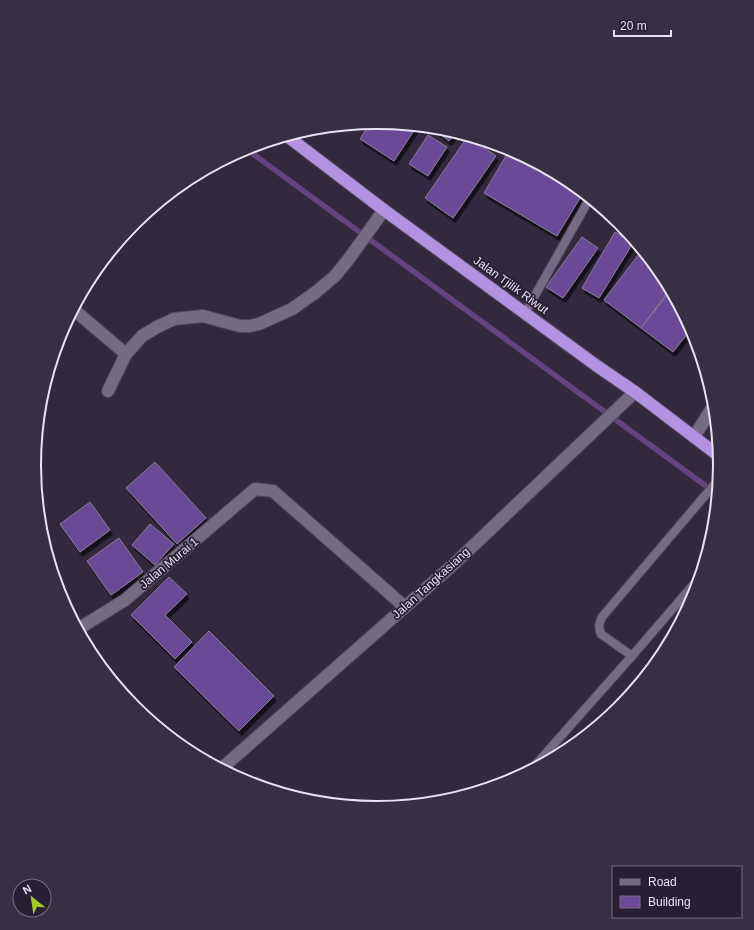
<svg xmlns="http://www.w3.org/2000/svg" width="754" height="930" viewBox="0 0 754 930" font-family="Arial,sans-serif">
<defs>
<filter id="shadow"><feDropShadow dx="2.5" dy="4.5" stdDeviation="0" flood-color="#0009"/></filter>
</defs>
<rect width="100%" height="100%" fill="#32293f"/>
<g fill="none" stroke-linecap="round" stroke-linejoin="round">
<polyline stroke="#63447e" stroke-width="5.5" points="245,148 717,494"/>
</g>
<g fill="#6b4997" stroke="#867c97" filter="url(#shadow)">
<polygon points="377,122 417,126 394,161 360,139 370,123"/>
<polygon points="431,127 444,129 456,132 449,141"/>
<polygon points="428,135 447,147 428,176 409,164"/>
<polygon points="468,136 496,156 453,218 425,198"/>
<polygon points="510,149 568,180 583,193 557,236 484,193"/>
<polygon points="615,232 633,243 599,298 582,288"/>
<polygon points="582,237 598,248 563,298 546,287"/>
<polygon points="642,250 662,275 670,289 641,328 604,300"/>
<polygon points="671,290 691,329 673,352 641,328"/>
<polygon points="155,462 206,518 177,544 126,488"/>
<polygon points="90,502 110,530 80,552 60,524"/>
<polygon points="150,524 174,544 155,565 132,545"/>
<polygon points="119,538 143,572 111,595 87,561"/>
<polygon points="169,577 187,594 165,615 192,642 175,659 131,615"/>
<polygon points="209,631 274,696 239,731 174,667"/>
</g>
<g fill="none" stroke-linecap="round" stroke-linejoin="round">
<g stroke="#50485b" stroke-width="10">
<g id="lane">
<polyline points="525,313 590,198"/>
<path d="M 632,656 L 601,634 C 598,627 599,624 602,617 L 719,479"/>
<polyline points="531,770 632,656 700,577"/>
</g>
</g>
<g stroke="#50485b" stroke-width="14">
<g id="street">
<polyline points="73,309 126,354 142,336 157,327 174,319 203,316 240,326 250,326 259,324 292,309 316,292 335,276 348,260 384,210"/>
<polyline points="108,391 126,354"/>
<polyline points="694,437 714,405"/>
<polyline points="78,629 125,600 255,489 273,491 405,607"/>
<polyline points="221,769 455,563 635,392"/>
</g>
</g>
<g stroke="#50485b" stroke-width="14">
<polyline id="highway" points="287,136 384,210 597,366 635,392 719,456"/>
</g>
<use href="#lane" stroke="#756b85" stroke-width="8"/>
<use href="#street" stroke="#756b85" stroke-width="12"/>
<use href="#highway" stroke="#b292e1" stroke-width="12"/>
</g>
<g text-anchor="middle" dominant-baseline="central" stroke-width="3.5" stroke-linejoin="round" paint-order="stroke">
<g font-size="12" fill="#e8e3f1" stroke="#281f35">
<text transform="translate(511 285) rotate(36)">Jalan Tjilik Riwut</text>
<text transform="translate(169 563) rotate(-40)">Jalan Murai 1</text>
<text transform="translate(431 583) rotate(-42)">Jalan Tangkasiang</text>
</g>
</g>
<path d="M0 0H754V930H0ZM41 465a336 336 0 1 1 672 0a336 336 0 1 1-672 0Z" fill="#372f44" fill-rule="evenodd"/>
<path fill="none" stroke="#e8e3f1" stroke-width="2" d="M41 465a336 336 0 1 1 672 0a336 336 0 1 1-672 0Z"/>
<rect x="612" y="866" width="130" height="52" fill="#281f35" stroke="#756d80"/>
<rect x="620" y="879" width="20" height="6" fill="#756b85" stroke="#756d80"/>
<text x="648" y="886" font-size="12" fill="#e8e3f1">Road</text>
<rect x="620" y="896" width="20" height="12" fill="#6b4997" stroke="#756d80"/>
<text x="648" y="906" font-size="12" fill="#e8e3f1">Building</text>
<g transform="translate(32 898) rotate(330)"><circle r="19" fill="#281f35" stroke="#756d80"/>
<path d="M0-3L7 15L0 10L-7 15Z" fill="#a5c823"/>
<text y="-6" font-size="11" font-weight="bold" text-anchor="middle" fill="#e8e3f1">N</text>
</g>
<path d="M614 30v6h57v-6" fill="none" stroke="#e8e3f1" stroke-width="2"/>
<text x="620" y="30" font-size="12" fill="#e8e3f1" stroke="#281f35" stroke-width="3" paint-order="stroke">20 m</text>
</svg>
